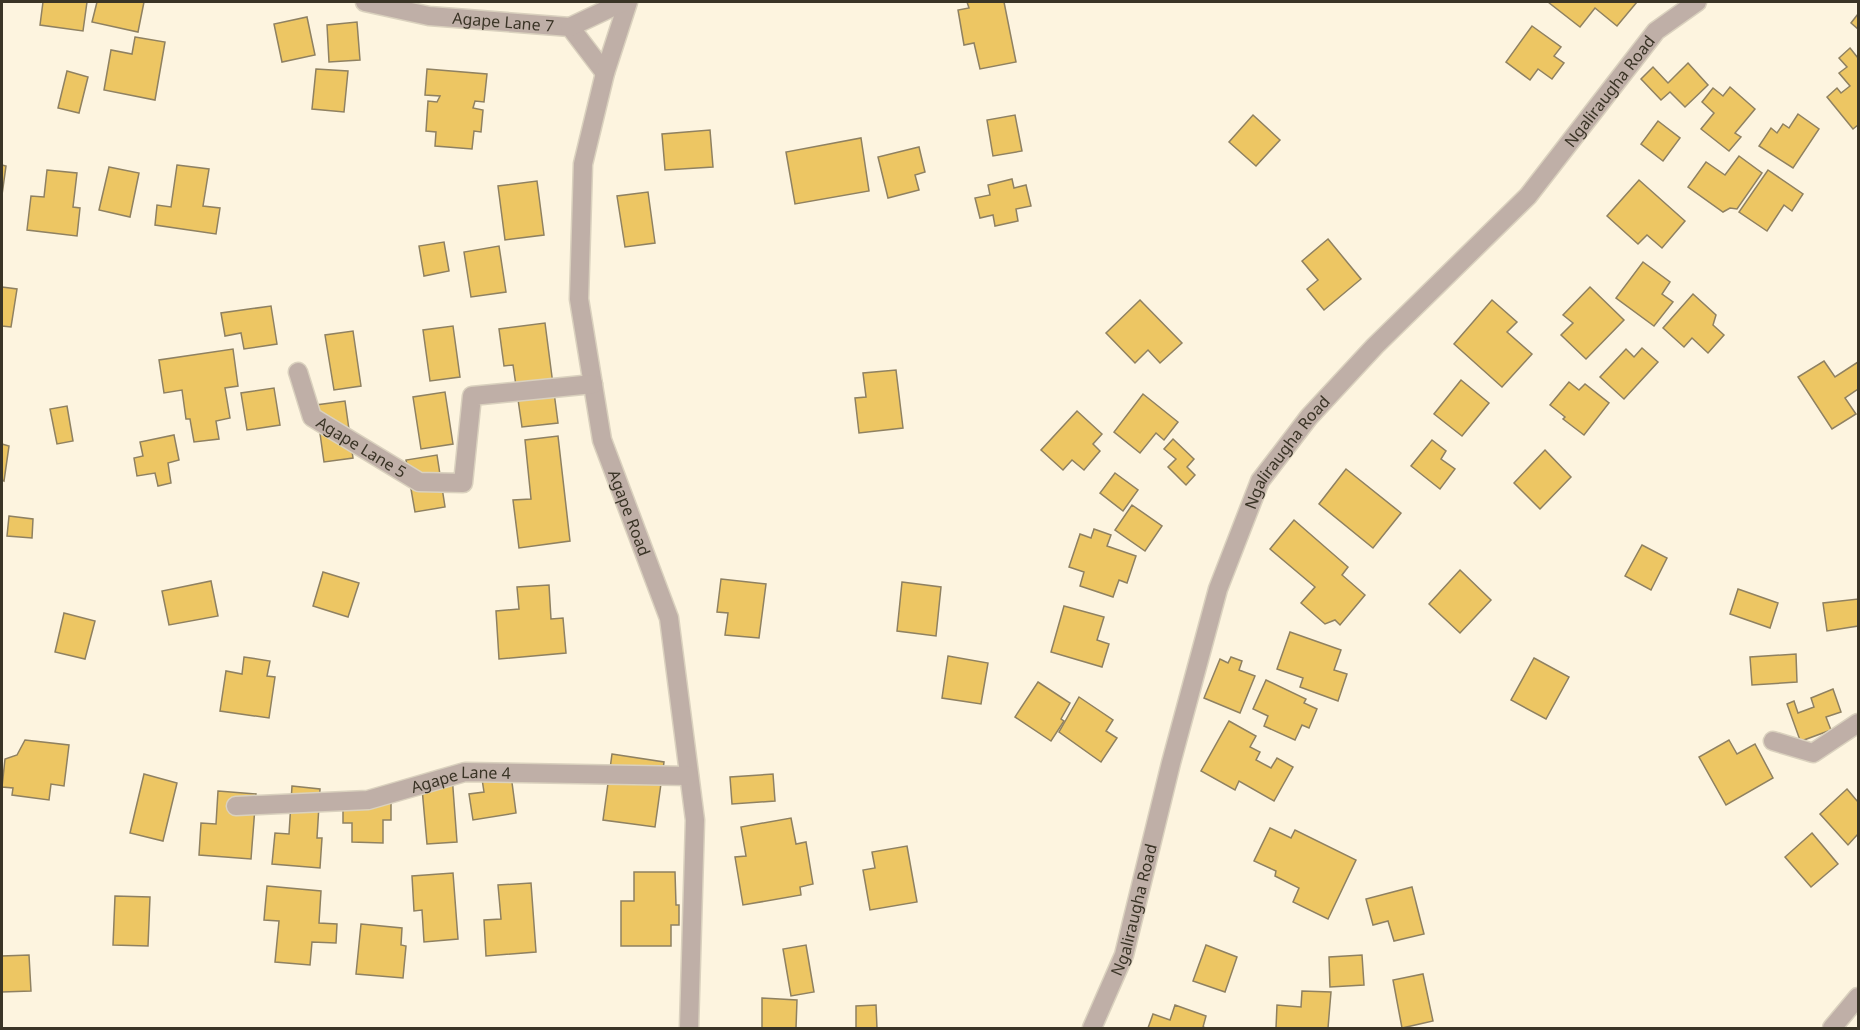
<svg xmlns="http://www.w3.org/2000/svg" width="1860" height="1030" viewBox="0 0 1860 1030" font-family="'Noto Sans',sans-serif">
<rect width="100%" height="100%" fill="#fdf4df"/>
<g fill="#edc663" stroke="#8f8161" stroke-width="1.5">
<polygon points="43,2 87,2 83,31 40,25"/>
<polygon points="97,2 144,2 138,32 92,22"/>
<polygon points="967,2 1004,2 1016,62 980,69 974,43 964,45 958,10 969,8"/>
<polygon points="1548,2 1637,2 1617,26 1595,8 1580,27"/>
<polygon points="1858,14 1858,29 1851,23"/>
<polygon points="307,17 315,55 282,62 274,24"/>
<polygon points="357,22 360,60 329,62 327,25"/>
<polygon points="1532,26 1561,47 1554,56 1564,63 1552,79 1538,69 1530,80 1506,62"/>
<polygon points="135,37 165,42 155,100 104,90 111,50 132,54"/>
<polygon points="1850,48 1858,58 1858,125 1853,129 1827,97 1837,88 1841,93 1850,86 1839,73 1847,67 1839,58"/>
<polygon points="1688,63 1708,85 1685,107 1670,92 1661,100 1641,79 1653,67 1668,83"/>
<polygon points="316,69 348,71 344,112 312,109"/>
<polygon points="427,69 487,74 484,102 475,101 473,108 483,110 481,132 474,131 472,149 435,146 436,132 426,131 428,101 437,102 440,96 425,95"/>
<polygon points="67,71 88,77 79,113 58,108"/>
<polygon points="1730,87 1755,109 1735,133 1741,137 1729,151 1701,129 1714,113 1702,102 1713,88 1723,96"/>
<polygon points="1798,114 1819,129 1793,168 1759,146 1771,128 1777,133 1783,124 1789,128"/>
<polygon points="1015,115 1022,151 993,156 987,120"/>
<polygon points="1253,115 1280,140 1256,166 1229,142"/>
<polygon points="1658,121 1680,138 1663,161 1641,144"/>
<polygon points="710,130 713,167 665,170 662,134"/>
<polygon points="861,138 869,191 795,204 786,152"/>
<polygon points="919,147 925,172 915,175 919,190 888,198 878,157"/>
<polygon points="1739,156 1762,173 1737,209 1730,208 1723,212 1688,187 1706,162 1725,175"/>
<polygon points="2,165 6,166 2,195"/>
<polygon points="177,165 209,169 203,206 220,208 216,234 155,225 157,205 171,207"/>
<polygon points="109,167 139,173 130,217 99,210"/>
<polygon points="47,170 77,173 73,207 80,208 77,236 27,230 31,196 44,197"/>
<polygon points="1768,170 1803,194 1792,211 1784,205 1767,231 1739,212"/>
<polygon points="1012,179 1014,188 1026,185 1031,206 1016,209 1018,221 995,226 993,215 980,218 975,198 990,195 988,185"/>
<polygon points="1639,180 1685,221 1662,248 1647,235 1638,244 1607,216"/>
<polygon points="537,181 544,235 505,240 498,186"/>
<polygon points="648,192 655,243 625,247 617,196"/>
<polygon points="1328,239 1361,279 1324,310 1307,289 1318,280 1302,261"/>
<polygon points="444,242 449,271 424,276 419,246"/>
<polygon points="499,246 506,292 471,297 464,252"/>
<polygon points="1643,262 1670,282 1662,294 1673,302 1654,326 1616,298"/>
<polygon points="2,287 17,289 11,327 2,326"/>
<polygon points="1590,287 1624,320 1586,359 1561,335 1573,323 1563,315"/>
<polygon points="1693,294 1716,315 1713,325 1724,335 1708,353 1692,338 1684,347 1663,328"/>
<polygon points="1140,300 1182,343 1160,363 1148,350 1135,363 1106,333"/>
<polygon points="1492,300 1517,322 1507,332 1532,354 1502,387 1454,344"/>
<polygon points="271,306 277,344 244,349 241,333 225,336 221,313"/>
<polygon points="545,323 558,423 522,427 513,365 504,366 499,329"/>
<polygon points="453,326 460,377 430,381 423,330"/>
<polygon points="353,331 361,386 334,390 325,335"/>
<polygon points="1642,348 1658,362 1624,399 1600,377 1626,349 1634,357"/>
<polygon points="233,349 238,386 225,388 230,418 216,421 219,439 194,442 190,419 186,419 182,390 164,393 159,360"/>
<polygon points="1824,361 1835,377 1858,362 1858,389 1845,398 1856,414 1832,429 1798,377"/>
<polygon points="896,370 903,428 859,433 855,398 866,397 863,373"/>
<polygon points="1461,380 1489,403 1462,436 1434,414"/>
<polygon points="1569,382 1579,390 1585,384 1609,403 1584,435 1563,419 1565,417 1550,405"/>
<polygon points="274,388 280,425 247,430 241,393"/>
<polygon points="445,392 453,444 421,449 413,397"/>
<polygon points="1143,394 1178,422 1164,440 1156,433 1140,453 1114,432"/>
<polygon points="345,401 353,458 324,462 316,405"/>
<polygon points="67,406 73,441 57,444 50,409"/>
<polygon points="1077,411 1102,434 1093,444 1100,451 1084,470 1072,460 1063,470 1041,450"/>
<polygon points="174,435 179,460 168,463 171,483 158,486 155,473 137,476 134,458 143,456 140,442"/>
<polygon points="558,436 570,541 519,548 513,500 531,499 525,440"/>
<polygon points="1173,439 1194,459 1187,467 1195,475 1186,485 1168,467 1176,459 1164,449"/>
<polygon points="1432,440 1446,451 1441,459 1455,469 1440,489 1411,466"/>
<polygon points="2,444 9,446 4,481 2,480"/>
<polygon points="1545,450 1571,477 1540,509 1514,483"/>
<polygon points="437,455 445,507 415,512 406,460"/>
<polygon points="1346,469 1401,513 1373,548 1319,504"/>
<polygon points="1115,473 1138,490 1123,511 1100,493"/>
<polygon points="1132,505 1162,526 1145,551 1115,530"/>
<polygon points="9,516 33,519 32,538 7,536"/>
<polygon points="1294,520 1348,567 1342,575 1365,595 1340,625 1335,620 1325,624 1301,603 1315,587 1270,549"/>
<polygon points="1094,529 1111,535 1107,546 1136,556 1127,583 1119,580 1113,597 1080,586 1084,572 1069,567 1080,534 1091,538"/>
<polygon points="1642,545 1667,558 1651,590 1625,576"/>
<polygon points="1460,570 1491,600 1460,633 1429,604"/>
<polygon points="323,572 359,583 348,617 313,606"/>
<polygon points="721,579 766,584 759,638 725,635 728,613 717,612"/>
<polygon points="211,581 218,616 169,625 162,591"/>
<polygon points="902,582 941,587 936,636 897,631"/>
<polygon points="549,585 551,619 563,618 566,653 499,659 496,611 519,609 517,587"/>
<polygon points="1738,589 1778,603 1770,628 1730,614"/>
<polygon points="1858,599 1858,626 1827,631 1823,603"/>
<polygon points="1064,606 1104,617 1097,640 1109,644 1102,667 1051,652"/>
<polygon points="64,613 95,621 85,659 55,652"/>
<polygon points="1290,632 1341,650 1334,670 1347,674 1338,701 1300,687 1303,678 1277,669"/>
<polygon points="1796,654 1797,682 1752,685 1750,657"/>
<polygon points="948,656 988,663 981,704 942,698"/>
<polygon points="244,657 270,661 267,676 275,677 269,718 220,711 226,671 242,674"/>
<polygon points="1231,657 1242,661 1239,670 1255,676 1240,713 1204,698 1220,659 1228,663"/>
<polygon points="1534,658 1569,677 1546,719 1511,700"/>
<polygon points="1266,680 1306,699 1304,703 1317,709 1309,728 1302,725 1295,740 1264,726 1268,716 1253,709"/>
<polygon points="1038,682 1070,703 1061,719 1064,721 1051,741 1015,717"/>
<polygon points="1833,689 1841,712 1826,717 1831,730 1804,740 1801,743 1787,704 1794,701 1798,713 1814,707 1811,698"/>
<polygon points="1079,697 1113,720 1106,731 1117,738 1101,762 1059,732"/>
<polygon points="1229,721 1256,736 1250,747 1260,752 1256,760 1271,768 1277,758 1293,767 1274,801 1239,781 1235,790 1201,771"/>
<polygon points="25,740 69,745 64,786 51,784 49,800 12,795 13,788 2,787 5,759 17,755"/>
<polygon points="1729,740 1737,754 1755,744 1773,778 1726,805 1699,757"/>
<polygon points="612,754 664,762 655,827 603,820"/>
<polygon points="144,774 177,783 163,841 130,833"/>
<polygon points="773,774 775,801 732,804 730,777"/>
<polygon points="452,775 457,842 427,844 421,777"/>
<polygon points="511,775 516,813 473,820 469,794 484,792 482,779"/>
<polygon points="292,786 320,789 317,838 322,838 320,868 272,864 275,833 289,834"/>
<polygon points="1847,789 1858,802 1858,834 1848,845 1820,814"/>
<polygon points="218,791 256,794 251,859 199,855 201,823 216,824"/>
<polygon points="343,792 391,792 391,820 383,820 383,843 352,842 352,823 343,823"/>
<polygon points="791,818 796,844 806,842 813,884 800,887 801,895 743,905 735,857 746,856 741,827"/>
<polygon points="1270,828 1291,838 1295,830 1356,860 1328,919 1293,902 1299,888 1275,876 1276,871 1254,861"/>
<polygon points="1812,833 1838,864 1811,887 1785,857"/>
<polygon points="907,846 917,902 870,910 863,870 875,868 872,852"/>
<polygon points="634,872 675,872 676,905 679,905 679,925 671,925 671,946 621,946 621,901 634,901"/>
<polygon points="453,873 458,939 424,942 422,910 414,911 412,876"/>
<polygon points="531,883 536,952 486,956 484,920 501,919 498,885"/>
<polygon points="267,886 321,891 319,923 337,924 336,943 312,942 310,965 275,962 279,921 264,920"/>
<polygon points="1412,887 1424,934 1394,941 1388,921 1373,925 1366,899"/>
<polygon points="115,896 150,897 148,946 113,945"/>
<polygon points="361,924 402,928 401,945 406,946 403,978 356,974"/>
<polygon points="806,945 814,992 791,996 783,949"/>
<polygon points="1206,945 1237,957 1225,992 1193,981"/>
<polygon points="29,955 31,991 2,992 2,956"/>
<polygon points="1362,955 1364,985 1330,987 1329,957"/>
<polygon points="1423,974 1433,1021 1402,1028 1393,980"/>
<polygon points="1302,991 1331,992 1328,1028 1276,1028 1277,1005 1301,1007"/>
<polygon points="762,998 797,1000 796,1028 762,1028"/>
<polygon points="876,1005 877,1028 856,1028 856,1006"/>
<polygon points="1175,1005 1206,1016 1203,1027 1206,1028 1148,1028 1153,1014 1170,1020"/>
</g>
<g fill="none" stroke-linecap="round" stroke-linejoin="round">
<g stroke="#dad1be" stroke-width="21">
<g id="minor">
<path id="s1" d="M 365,2 L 429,16 L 570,27 L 605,73"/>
<path id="s2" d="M 628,2 L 605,73 L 583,164 L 579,299 L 602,440 L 669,618 L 695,820 L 689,1028"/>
<polyline points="570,27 623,2"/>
<path id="s3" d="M 298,372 L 312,417 L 419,482 L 463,483 L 472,396 L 593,384"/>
<polyline points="1773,741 1813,753 1858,723"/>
<path id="s4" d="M 236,806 L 368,800 L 465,772 L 689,776"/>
<path id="s5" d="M 1092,1028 L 1124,955 L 1171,763 L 1218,589 L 1260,481 L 1309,417 L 1375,346 L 1528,196 L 1656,31 L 1697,2"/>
<polyline points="1832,1028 1858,997"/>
</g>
</g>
<use href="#minor" stroke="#bfafa7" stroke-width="18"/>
</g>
<g text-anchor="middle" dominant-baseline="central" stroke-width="5" stroke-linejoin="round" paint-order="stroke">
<g font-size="16" fill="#3a3426" stroke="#fff">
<text stroke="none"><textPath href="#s1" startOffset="140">Agape Lane 7</textPath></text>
<text stroke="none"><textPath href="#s5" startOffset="1098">Ngaliraugha Road</textPath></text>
<text stroke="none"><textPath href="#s3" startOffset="105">Agape Lane 5</textPath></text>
<text stroke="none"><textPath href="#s5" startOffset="612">Ngaliraugha Road</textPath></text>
<text stroke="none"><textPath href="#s2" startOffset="524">Agape Road</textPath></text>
<text stroke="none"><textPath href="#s4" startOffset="228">Agape Lane 4</textPath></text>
<text stroke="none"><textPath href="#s5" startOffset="126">Ngaliraugha Road</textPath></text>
</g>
</g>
<rect width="1860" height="1030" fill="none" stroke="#3a3426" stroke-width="6"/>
</svg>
